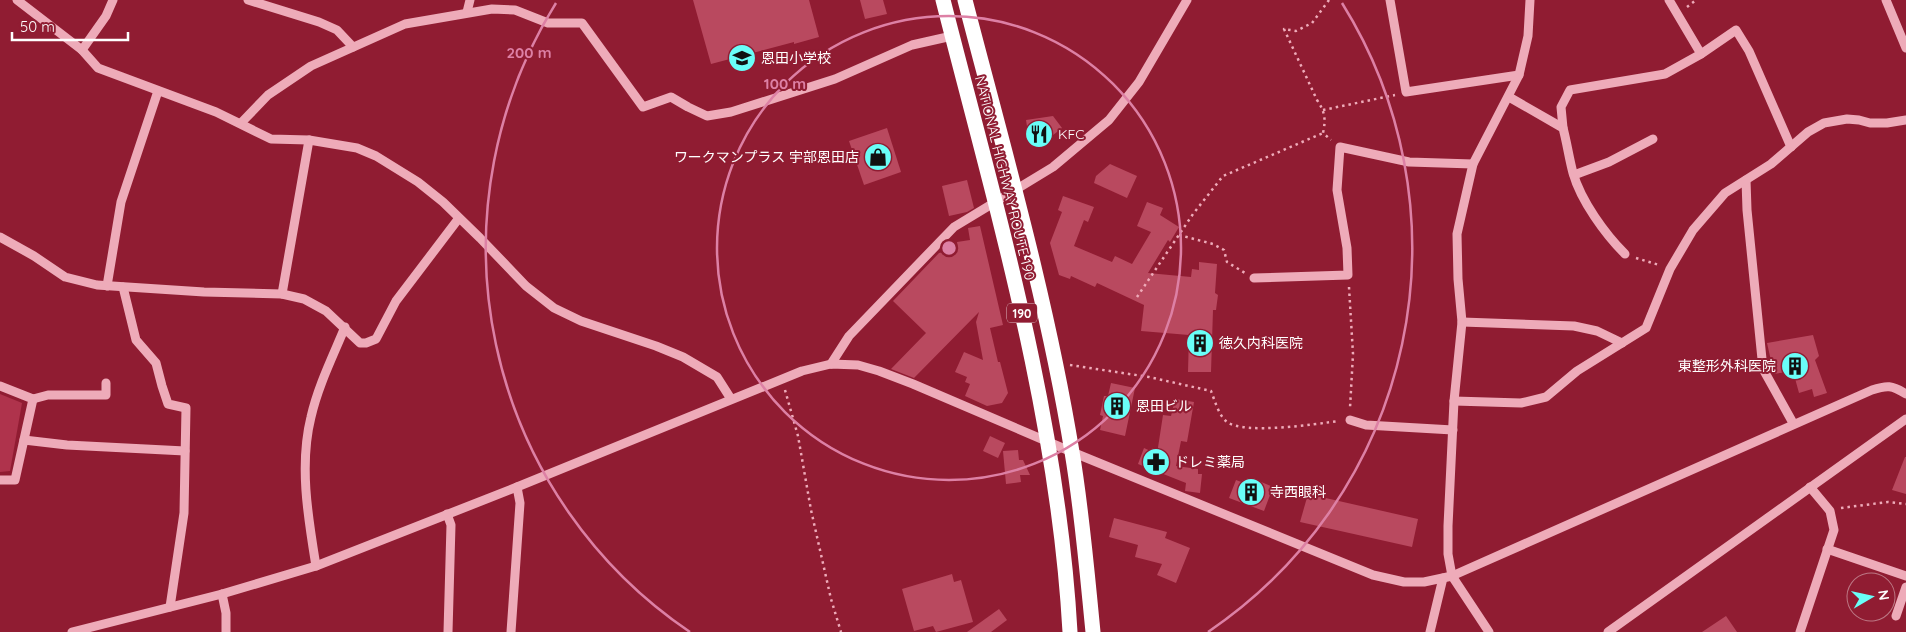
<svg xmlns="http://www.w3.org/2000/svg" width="1906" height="632" viewBox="0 0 1906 632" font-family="Quicksand,'Noto Sans JP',sans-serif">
<rect width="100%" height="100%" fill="#901c32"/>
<polygon fill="#af334c" points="0,394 22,403 10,471 0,472"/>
<g fill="#b9495f">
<polygon points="693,0 809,0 819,37 794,44 794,42 711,64"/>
<polygon points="860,0 883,0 887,14 865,19"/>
<polygon points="1053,116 1062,128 1043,143 1030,145 1026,120"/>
<polygon points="887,128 901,172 864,185 849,141"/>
<polygon points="1110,164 1137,176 1127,198 1094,183 1096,176"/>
<polygon points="967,180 974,208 967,212 949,216 942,186"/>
<polygon points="1063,196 1094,207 1088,222 1084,220 1074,246 1112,262 1115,256 1132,264 1151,232 1137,226 1147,202 1163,208 1160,215 1179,227 1170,242 1168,240 1148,273 1191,277 1192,269 1199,270 1199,262 1217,264 1215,293 1218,295 1216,310 1213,310 1211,372 1188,372 1189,335 1141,331 1144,305 1097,283 1095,287 1071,276 1070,279 1059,275 1050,243 1062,212 1058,210"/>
<polygon points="980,226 1003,325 990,328 998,362 1000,362 1008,393 1002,403 987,406 965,396 970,384 965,382 967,377 955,372 964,352 983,360 976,322 979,312 914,378 891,369 926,333 893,301 939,253 958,249 957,242 970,240 968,228"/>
<polygon points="1813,335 1819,356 1815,360 1827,393 1814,397 1812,389 1799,393 1793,371 1774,374 1767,343"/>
<polygon points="1111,383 1135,388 1125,436 1100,430 1103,416 1100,415 1104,396 1108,396"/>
<polygon points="1175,399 1194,402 1187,442 1181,441 1176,466 1198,469 1198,474 1202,474 1200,493 1185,491 1186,483 1138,464 1144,448 1157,454 1163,415 1171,416"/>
<polygon points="990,436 1005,443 998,458 983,451"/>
<polygon points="1018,450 1019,460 1023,460 1030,475 1020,475 1021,482 1006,484 1003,451"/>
<polygon points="1905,457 1906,457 1906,494 1892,490"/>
<polygon points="1254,479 1273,487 1264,511 1229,498 1236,480 1252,486"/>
<polygon points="1308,494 1418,519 1412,547 1300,522"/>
<polygon points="1114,518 1167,532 1165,538 1190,548 1176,583 1157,575 1162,564 1135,557 1138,545 1109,537"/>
<polygon points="952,574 954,582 961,580 973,622 936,632 933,626 914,631 902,589"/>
<polygon points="999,609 1007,620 991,632 967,632"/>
<polygon points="1726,616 1737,632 1702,632"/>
</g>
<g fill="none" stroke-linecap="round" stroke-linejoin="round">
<g stroke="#eeabb9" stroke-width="2.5" stroke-dasharray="2.5 4" stroke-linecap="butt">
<path d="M 1329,0 L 1312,23 L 1296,31 L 1284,29 L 1317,100 C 1325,112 1326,119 1323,133 L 1331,140"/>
<polyline points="1687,7 1696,0"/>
<polyline points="1323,110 1395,95"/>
<polyline points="1179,235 1213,244 1224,250 1227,262 1245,273"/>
<polyline points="1636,258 1659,265"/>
<polyline points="1349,287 1353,354 1350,408"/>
<polyline points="1137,297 1193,214 1223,176 1323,133"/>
<path d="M 1070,365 L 1149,377 L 1211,391 C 1215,401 1219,416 1227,422 C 1245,435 1315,424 1339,421"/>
<polyline points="785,390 798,436 811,510 831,599 841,632"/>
<polyline points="1841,508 1888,502 1906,504"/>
</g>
<g stroke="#eeabb9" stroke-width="9">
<polyline points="17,0 82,50 98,68 216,112 271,139 309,140 357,148 376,156 418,182 443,202 480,238 526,286 554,308 581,321 656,346 683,357 717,377 731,399"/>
<polyline points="248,0 319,22 337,30 353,47"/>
<polyline points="1390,0 1406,92 1519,75"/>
<polyline points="1669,0 1701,54"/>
<polyline points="1886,0 1906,48"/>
<polyline points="467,12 470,0"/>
<polyline points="82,50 106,16 113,0"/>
<path d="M 1509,97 L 1563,128 C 1567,143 1569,158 1573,173 C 1581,201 1605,234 1625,254"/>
<polyline points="241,123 268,95 311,66 405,24 492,9 515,10 548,23 582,23 643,107 671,97 688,107 707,116 731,112 835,79 912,45 952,36"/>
<polyline points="1563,128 1561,107 1570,90 1665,74 1701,54 1736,30 1749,51 1791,147"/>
<polyline points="1574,175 1609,162 1653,139"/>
<polyline points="1746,180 1747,210 1763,369 1793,423"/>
<polyline points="0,237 34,256 65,277 97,285 204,292 282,294 304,299 326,311 360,343 366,343 376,339 396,301 459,218"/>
<polyline points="1254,278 1348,275 1347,248 1337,190 1340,147 1409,162 1473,164"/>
<polyline points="107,286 121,202 158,91"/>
<polyline points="123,287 136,340 156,363 162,386 168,404 186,408 184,513 170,607"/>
<polyline points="282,294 309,140"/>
<polyline points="1462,322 1574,326 1597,331 1622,343"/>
<polyline points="831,364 849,336 954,227 1053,167 1109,120 1139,82 1187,0"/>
<polyline points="0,386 33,399 15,480 0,480"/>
<polyline points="33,399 48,395 106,395 106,383"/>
<polyline points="1454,401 1521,403 1546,397 1577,371 1646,328 1670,269 1693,230 1725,193 1771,164 1808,132 1824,123 1847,119 1859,120 1870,123 1887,123 1906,120"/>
<polyline points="1350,420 1366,425 1453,430"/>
<polyline points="24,440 67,445 185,451"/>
<polyline points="447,514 451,525 448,632"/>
<polyline points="1827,549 1906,576"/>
<path d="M 316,566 C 308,517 299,465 311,417 C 318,386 333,356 345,327"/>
<polyline points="222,594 226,613 226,632"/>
<polyline points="1896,616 1906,587"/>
<path d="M 72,632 L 222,594 L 316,566 L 517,487 L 802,371 L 831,364 L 858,365 L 879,371 L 913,384 L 1072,452 L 1373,575 L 1404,582 L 1424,582 L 1452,576 L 1872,390 C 1887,385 1892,385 1906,394"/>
<polyline points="511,632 520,503 517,487"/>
<polyline points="1430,632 1443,578"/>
<polyline points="1489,632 1452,576 1448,554 1448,526 1454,401 1462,322 1458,279 1457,234 1473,164 1519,75 1528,36 1530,0"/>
<polyline points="1608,632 1906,419"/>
<polyline points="1800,632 1834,530 1830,511 1810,487"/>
</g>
<g stroke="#fff" stroke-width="15">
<path d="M 943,0 C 996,208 1058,416 1070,632"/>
<path d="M 965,0 C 1004,150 1047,299 1072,452 C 1082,511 1087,572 1093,632"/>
</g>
</g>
<g fill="none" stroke="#dd80a5" stroke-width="2.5">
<circle cx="949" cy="248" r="232"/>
<path d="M690 632A463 463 0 0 1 556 3M1342 3A463 463 0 0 1 1208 632"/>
</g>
<defs>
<g id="school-disc" transform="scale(1.4375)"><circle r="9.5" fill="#69fef8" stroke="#901c32"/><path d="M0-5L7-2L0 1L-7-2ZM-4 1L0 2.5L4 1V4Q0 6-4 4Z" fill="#111"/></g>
<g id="restaurant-disc" transform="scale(1.4375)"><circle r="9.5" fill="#69fef8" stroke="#901c32"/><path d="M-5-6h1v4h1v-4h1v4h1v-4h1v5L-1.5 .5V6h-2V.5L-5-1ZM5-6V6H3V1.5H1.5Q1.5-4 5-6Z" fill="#111"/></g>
<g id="shop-disc" transform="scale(1.4375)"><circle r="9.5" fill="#69fef8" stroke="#901c32"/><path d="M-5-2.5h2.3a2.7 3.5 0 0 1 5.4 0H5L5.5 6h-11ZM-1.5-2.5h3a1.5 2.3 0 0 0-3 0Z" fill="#111"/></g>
<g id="building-disc" transform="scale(1.4375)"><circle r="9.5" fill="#69fef8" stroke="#901c32"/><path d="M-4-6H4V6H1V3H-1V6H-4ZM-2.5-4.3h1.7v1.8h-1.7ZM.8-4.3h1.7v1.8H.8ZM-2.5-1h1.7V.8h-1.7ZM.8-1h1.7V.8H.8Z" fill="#111"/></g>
<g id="pharmacy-disc" transform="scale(1.4375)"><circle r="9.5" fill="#69fef8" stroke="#901c32"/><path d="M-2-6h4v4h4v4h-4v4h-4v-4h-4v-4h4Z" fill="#111"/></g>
</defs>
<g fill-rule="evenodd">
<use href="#school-disc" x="742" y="58"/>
<use href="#restaurant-disc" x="1039" y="134"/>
<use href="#shop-disc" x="878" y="157"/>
<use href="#building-disc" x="1200" y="343"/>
<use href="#building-disc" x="1795" y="366"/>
<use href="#building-disc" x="1117" y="406"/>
<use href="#pharmacy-disc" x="1156" y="462"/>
<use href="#building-disc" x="1251" y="492"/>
</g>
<g text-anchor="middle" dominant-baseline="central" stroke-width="4" stroke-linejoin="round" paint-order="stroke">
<rect fill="#901c32" stroke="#debbc2" stroke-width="1" x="1007" y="303.5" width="30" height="19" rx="4"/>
<g font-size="12" font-weight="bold" fill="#fff">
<text x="1022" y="313">190</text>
</g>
<g font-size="14" fill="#fff" stroke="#901c32" text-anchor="start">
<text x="761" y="58">恩田小学校</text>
<text x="1058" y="134">KFC</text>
<text x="859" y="157" text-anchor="end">ワークマンプラス 宇部恩田店</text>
<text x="1219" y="343">徳久内科医院</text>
<text x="1776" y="366" text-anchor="end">東整形外科医院</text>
<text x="1136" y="406">恩田ビル</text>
<text x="1175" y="462">ドレミ薬局</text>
<text x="1270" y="492">寺西眼科</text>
</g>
<g font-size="14" fill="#fff" stroke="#901c32">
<text transform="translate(1005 178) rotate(76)">NATIONAL HIGHWAY ROUTE 190</text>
</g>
</g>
<circle cx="949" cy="248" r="8" fill="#dd80a5" stroke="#901c32" stroke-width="2.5"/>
<g font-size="15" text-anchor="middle" font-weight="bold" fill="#dd80a5" stroke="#901c32" stroke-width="4" stroke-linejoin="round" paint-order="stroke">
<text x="529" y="58">200 m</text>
<text x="785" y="89">100 m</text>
</g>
<g transform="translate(1871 597) rotate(81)"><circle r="24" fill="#901c32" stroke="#bc7784"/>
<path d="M0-4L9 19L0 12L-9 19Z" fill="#69fef8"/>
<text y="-8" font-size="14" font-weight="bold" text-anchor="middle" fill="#ffffff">N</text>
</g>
<path d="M12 32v8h116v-8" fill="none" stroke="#ffffff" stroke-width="2.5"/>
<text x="20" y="32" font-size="15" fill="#ffffff" stroke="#901c32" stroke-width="4" paint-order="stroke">50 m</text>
</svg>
